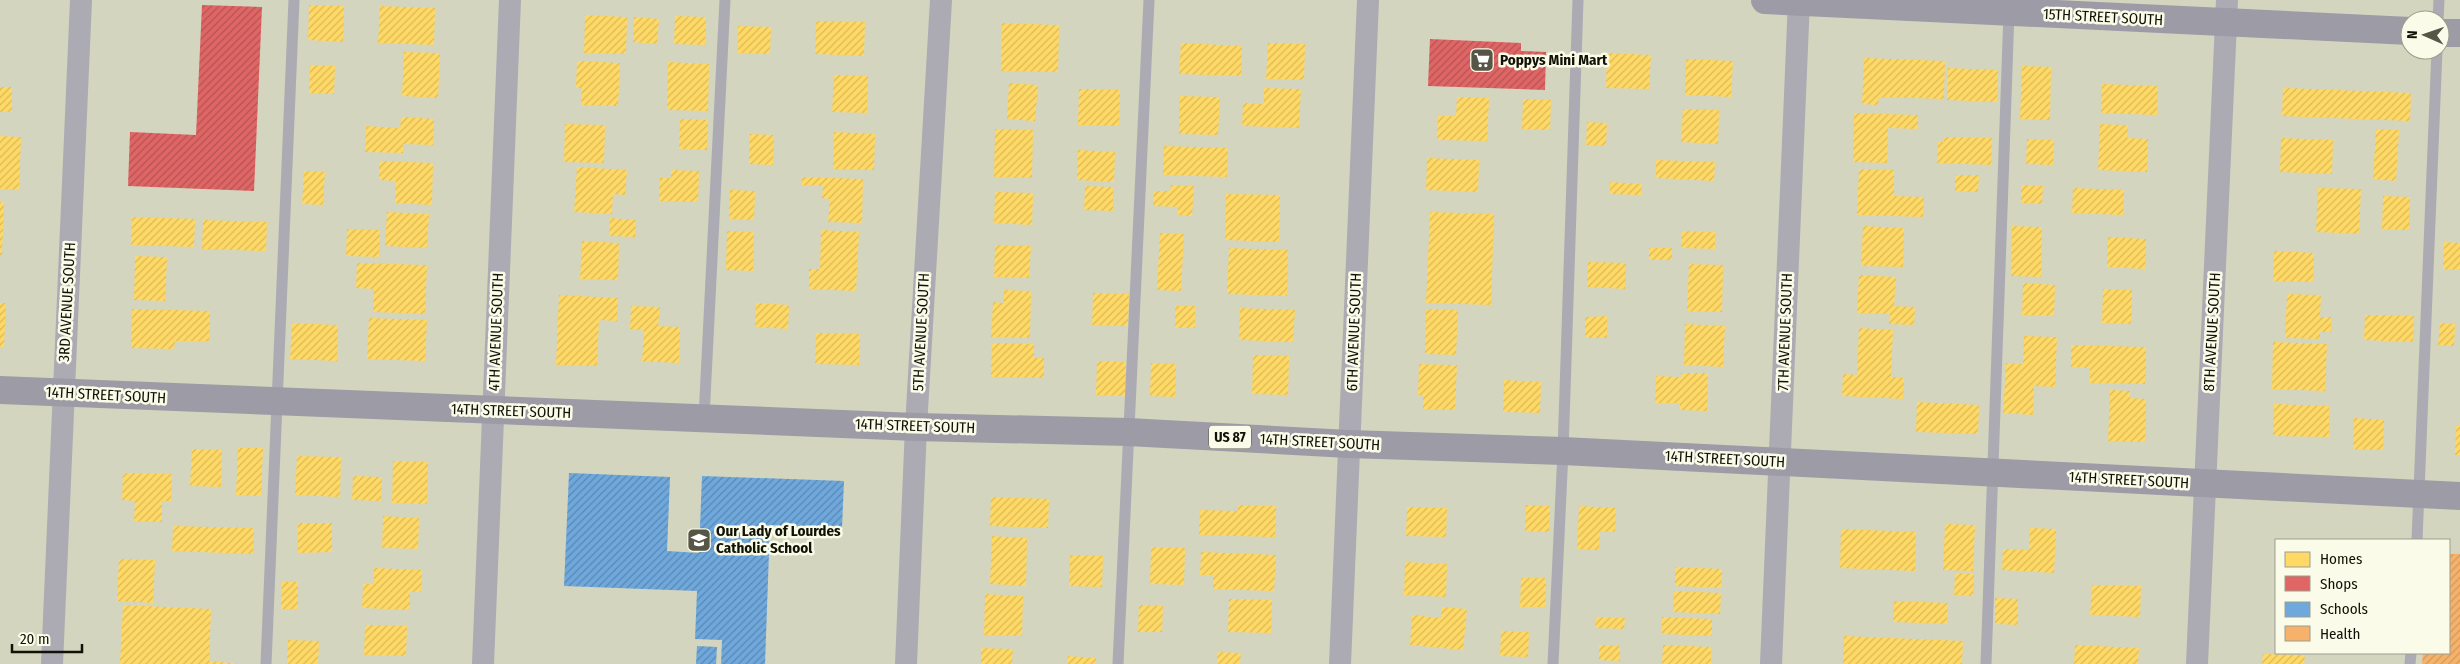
<svg xmlns="http://www.w3.org/2000/svg" width="2460" height="664" viewBox="0 0 2460 664" font-family="'Fira Sans Condensed',sans-serif">
<defs>
<pattern id="homes-hatch" width="6" height="6" patternUnits="userSpaceOnUse" patternTransform="scale(1.25)"><rect width="6" height="6" fill="#ffd966"/><path d="M-1 1l2-2M0 6l6-6M5 7l2-2" fill="none" stroke="#dab957"/></pattern>
<pattern id="shops-hatch" width="6" height="6" patternUnits="userSpaceOnUse" patternTransform="scale(1.25)"><rect width="6" height="6" fill="#e06666"/><path d="M-1 1l2-2M0 6l6-6M5 7l2-2" fill="none" stroke="#b45352"/></pattern>
<pattern id="schools-hatch" width="6" height="6" patternUnits="userSpaceOnUse" patternTransform="scale(1.25)"><rect width="6" height="6" fill="#6fa8dc"/><path d="M-1 1l2-2M0 6l6-6M5 7l2-2" fill="none" stroke="#5a87b0"/></pattern>
<pattern id="health-hatch" width="6" height="6" patternUnits="userSpaceOnUse" patternTransform="scale(1.25)"><rect width="6" height="6" fill="#f6b26b"/><path d="M-1 1l2-2M0 6l6-6M5 7l2-2" fill="none" stroke="#d2985b"/></pattern>
</defs>
<rect width="100%" height="100%" fill="#d3d5bf"/>
<g fill="url(#homes-hatch)">
<polygon points="309,5 344,6 343,42 308,40"/>
<polygon points="380,6 435,8 434,45 378,43"/>
<polygon points="585,15 627,17 626,54 584,53"/>
<polygon points="675,16 706,17 705,45 674,44"/>
<polygon points="634,17 659,19 657,44 633,42"/>
<polygon points="816,21 865,22 864,56 815,54"/>
<polygon points="1002,23 1059,25 1058,72 1001,71"/>
<polygon points="738,26 771,27 770,54 738,53"/>
<polygon points="1181,43 1242,46 1241,76 1179,74"/>
<polygon points="1268,43 1305,44 1304,80 1266,79"/>
<polygon points="404,52 440,53 438,98 402,96"/>
<polygon points="1607,53 1651,55 1649,89 1606,88"/>
<polygon points="1864,58 1945,61 1944,99 1879,97 1878,105 1862,104"/>
<polygon points="1686,59 1733,61 1731,97 1685,95"/>
<polygon points="577,61 620,63 618,106 581,105 582,88 576,88"/>
<polygon points="668,62 709,64 708,111 667,110"/>
<polygon points="310,65 335,66 334,94 309,93"/>
<polygon points="2022,66 2051,67 2050,120 2020,119"/>
<polygon points="1948,68 1998,70 1997,102 1947,100"/>
<polygon points="834,75 868,76 867,113 832,112"/>
<polygon points="1009,83 1038,85 1035,121 1007,119"/>
<polygon points="2102,84 2158,86 2157,115 2101,113"/>
<rect x="0" y="87" width="12" height="25"/>
<polygon points="1264,88 1301,89 1299,128 1242,126 1243,103 1264,104"/>
<polygon points="2283,88 2411,93 2410,121 2282,116"/>
<polygon points="1079,89 1120,90 1119,126 1078,125"/>
<polygon points="1180,96 1220,97 1218,135 1179,134"/>
<polygon points="1457,97 1489,98 1487,141 1437,140 1438,116 1456,116"/>
<polygon points="1523,99 1551,100 1550,130 1522,129"/>
<polygon points="1683,109 1719,110 1718,144 1681,142"/>
<polygon points="1854,113 1918,115 1918,129 1888,128 1887,163 1853,162"/>
<polygon points="401,117 434,119 433,145 403,144 403,153 365,152 366,126 400,128"/>
<polygon points="680,119 708,120 707,150 679,149"/>
<polygon points="1587,122 1607,123 1606,146 1586,145"/>
<polygon points="565,124 605,125 604,163 564,162"/>
<polygon points="2100,124 2128,125 2127,138 2148,139 2147,172 2098,170"/>
<polygon points="995,129 1033,130 1032,178 994,177"/>
<polygon points="2376,129 2399,130 2396,181 2373,179"/>
<polygon points="834,132 875,134 874,170 833,169"/>
<polygon points="750,134 774,135 773,165 749,164"/>
<polygon points="0,136 21,137 19,190 0,189"/>
<polygon points="1944,137 1992,138 1991,165 1937,163 1938,142 1944,142"/>
<polygon points="2281,138 2333,140 2332,174 2280,172"/>
<polygon points="2027,139 2054,140 2053,165 2026,164"/>
<polygon points="1164,146 1228,148 1227,177 1163,175"/>
<polygon points="1078,150 1115,152 1114,182 1077,180"/>
<polygon points="1427,158 1479,160 1478,192 1426,190"/>
<polygon points="1656,160 1715,162 1714,181 1656,178"/>
<polygon points="379,161 433,163 432,205 395,203 396,181 379,180"/>
<polygon points="577,167 627,170 625,195 613,194 612,214 574,212"/>
<polygon points="1859,169 1894,170 1894,196 1924,197 1923,217 1857,215"/>
<polygon points="671,170 699,171 698,202 659,201 660,178 671,178"/>
<polygon points="304,171 325,172 323,205 302,204"/>
<polygon points="1955,175 1979,175 1978,192 1955,191"/>
<polygon points="802,177 863,179 862,223 828,222 830,199 822,198 823,186 802,185"/>
<polygon points="1610,182 1642,184 1641,195 1610,194"/>
<polygon points="1171,185 1194,186 1192,216 1178,215 1178,207 1153,206 1154,191 1170,191"/>
<polygon points="2021,185 2043,186 2042,204 2021,203"/>
<polygon points="1085,186 1113,187 1113,211 1084,210"/>
<polygon points="2073,188 2124,190 2123,215 2072,213"/>
<polygon points="2318,188 2361,189 2359,234 2316,232"/>
<polygon points="730,190 755,191 754,220 729,219"/>
<polygon points="995,192 1033,193 1032,225 994,223"/>
<polygon points="1226,194 1280,195 1279,242 1225,240"/>
<polygon points="2383,196 2410,197 2409,230 2382,229"/>
<polygon points="0,202 4,202 2,255 0,255"/>
<polygon points="387,212 429,214 427,248 385,246"/>
<polygon points="1430,212 1494,214 1491,305 1426,303"/>
<polygon points="132,217 195,219 194,247 131,245"/>
<polygon points="610,218 636,220 635,237 609,236"/>
<polygon points="203,220 267,222 266,251 202,249"/>
<polygon points="1863,226 1904,228 1903,267 1861,266"/>
<polygon points="2012,226 2042,227 2041,277 2011,276"/>
<polygon points="347,229 380,230 379,257 346,256"/>
<polygon points="821,230 859,232 856,291 809,289 809,269 820,269"/>
<polygon points="727,231 754,232 753,271 726,270"/>
<polygon points="1682,231 1715,232 1715,249 1681,248"/>
<polygon points="1160,233 1184,234 1181,291 1157,290"/>
<polygon points="2108,237 2146,239 2145,269 2107,267"/>
<polygon points="582,241 619,243 618,280 580,279"/>
<polygon points="2444,242 2460,243 2460,270 2443,269"/>
<polygon points="995,245 1031,246 1029,278 994,277"/>
<polygon points="1229,248 1288,250 1287,296 1227,294"/>
<rect x="1649" y="248" width="23" height="12"/>
<polygon points="2274,251 2314,253 2313,282 2273,281"/>
<polygon points="135,256 167,257 165,301 134,300"/>
<polygon points="1588,262 1626,263 1625,289 1587,287"/>
<polygon points="357,263 427,265 425,314 373,312 374,289 356,288"/>
<polygon points="1689,264 1723,265 1722,312 1687,311"/>
<polygon points="1859,275 1896,277 1894,306 1915,307 1914,325 1889,324 1890,314 1857,313"/>
<polygon points="2023,283 2055,285 2054,316 2022,315"/>
<polygon points="2103,289 2132,290 2131,324 2102,323"/>
<polygon points="1004,290 1031,291 1030,338 991,337 993,302 1004,303"/>
<polygon points="1093,293 1129,294 1128,326 1092,325"/>
<polygon points="2287,294 2321,295 2320,317 2331,317 2331,332 2320,332 2320,339 2285,338"/>
<polygon points="559,295 618,298 617,321 599,320 597,366 556,365"/>
<polygon points="0,303 6,303 4,347 0,347"/>
<polygon points="756,303 789,305 788,329 755,327"/>
<polygon points="631,306 660,307 658,326 680,327 679,363 642,361 644,330 630,329"/>
<rect x="1175" y="306" width="20" height="22"/>
<polygon points="1240,308 1295,310 1293,342 1239,340"/>
<polygon points="132,309 210,311 209,341 175,341 174,349 131,348"/>
<polygon points="1426,309 1458,310 1456,355 1425,354"/>
<polygon points="2365,315 2414,316 2413,342 2364,340"/>
<polygon points="1607,316 1607,338 1585,338 1585,317"/>
<polygon points="369,318 427,320 425,361 367,359"/>
<polygon points="292,323 338,325 337,361 290,359"/>
<polygon points="2440,323 2455,324 2454,346 2438,345"/>
<polygon points="1685,324 1725,326 1723,367 1684,365"/>
<polygon points="1859,328 1893,330 1891,377 1904,378 1903,399 1842,396 1843,374 1857,375"/>
<polygon points="816,333 860,334 859,365 815,364"/>
<polygon points="2024,336 2057,337 2055,387 2034,386 2033,415 2003,413 2006,363 2023,364"/>
<polygon points="2273,342 2327,344 2325,391 2272,389"/>
<polygon points="992,343 1034,344 1034,358 1044,358 1044,378 991,377"/>
<polygon points="2071,345 2146,347 2145,384 2090,383 2090,368 2071,367"/>
<polygon points="1253,355 1289,356 1288,395 1252,394"/>
<polygon points="1097,361 1126,362 1125,396 1096,395"/>
<polygon points="1151,363 1176,364 1175,397 1150,396"/>
<polygon points="1419,364 1457,365 1455,410 1423,409 1423,395 1418,395"/>
<polygon points="1681,373 1708,373 1707,411 1680,410 1680,403 1655,403 1656,376 1681,377"/>
<polygon points="1504,380 1541,382 1540,413 1503,412"/>
<polygon points="2110,390 2130,391 2130,398 2146,399 2145,442 2108,441"/>
<polygon points="1917,402 1979,405 1978,434 1916,432"/>
<polygon points="2274,404 2329,406 2329,437 2273,436"/>
<polygon points="2354,418 2384,420 2383,450 2353,449"/>
<polygon points="2456,426 2460,426 2460,455 2455,455"/>
<polygon points="238,448 263,448 261,496 236,495"/>
<polygon points="192,449 222,450 221,487 190,486"/>
<polygon points="297,456 341,457 340,497 295,495"/>
<polygon points="393,461 428,462 427,504 392,503"/>
<polygon points="123,473 172,474 171,501 162,501 162,522 134,521 135,501 122,500"/>
<polygon points="353,476 382,477 381,501 352,500"/>
<polygon points="991,497 1049,499 1048,528 990,526"/>
<polygon points="1238,505 1276,506 1275,537 1199,535 1200,510 1238,511"/>
<polygon points="1526,505 1550,506 1549,532 1525,531"/>
<polygon points="1579,506 1616,508 1615,532 1600,531 1599,550 1577,549"/>
<polygon points="1407,507 1447,508 1446,537 1406,536"/>
<polygon points="383,516 419,518 418,549 382,548"/>
<polygon points="298,523 332,523 332,552 298,553"/>
<polygon points="1945,524 1975,525 1973,571 1943,570"/>
<polygon points="173,526 254,528 253,554 172,551"/>
<polygon points="2030,528 2056,529 2054,573 2002,570 2003,549 2029,550"/>
<polygon points="1841,529 1916,532 1915,571 1840,568"/>
<polygon points="992,536 1027,538 1026,586 990,584"/>
<polygon points="1151,547 1185,548 1184,585 1150,584"/>
<polygon points="1201,552 1276,555 1274,591 1213,589 1213,575 1200,575"/>
<polygon points="1070,555 1103,556 1102,587 1069,586"/>
<polygon points="119,559 155,560 153,603 117,601"/>
<polygon points="1405,562 1447,564 1446,597 1404,595"/>
<polygon points="1675,567 1722,569 1721,588 1675,586"/>
<polygon points="374,568 422,570 421,592 410,592 410,610 362,608 363,584 374,584"/>
<polygon points="1955,573 1974,574 1973,596 1954,595"/>
<polygon points="1521,578 1546,578 1545,607 1520,607"/>
<polygon points="282,582 298,582 298,609 281,609"/>
<polygon points="2092,585 2141,586 2140,617 2090,615"/>
<polygon points="1674,591 1721,593 1720,614 1673,612"/>
<polygon points="985,594 1023,596 1022,636 984,635"/>
<polygon points="1995,598 2018,599 2018,625 1995,624"/>
<polygon points="1229,599 1272,600 1271,633 1228,632"/>
<polygon points="1894,601 1948,603 1947,624 1893,622"/>
<polygon points="123,605 211,609 209,661 240,664 120,664"/>
<polygon points="1139,605 1163,606 1162,632 1138,632"/>
<polygon points="1442,607 1467,609 1463,650 1410,645 1412,615 1441,618"/>
<polygon points="1596,617 1625,618 1624,629 1595,628"/>
<polygon points="1662,617 1712,619 1712,636 1662,634"/>
<polygon points="365,625 407,626 406,656 364,655"/>
<polygon points="1501,631 1529,632 1528,657 1500,656"/>
<polygon points="1844,636 1963,641 1962,664 1843,664"/>
<polygon points="288,640 319,641 318,664 287,664"/>
<polygon points="1599,645 1620,646 1620,661 1599,660"/>
<polygon points="1663,645 1711,647 1711,664 1662,664"/>
<polygon points="2075,645 2139,648 2138,664 2074,664"/>
<polygon points="981,648 1013,649 1012,664 981,664"/>
<polygon points="1217,652 1241,653 1240,664 1217,664"/>
<polygon points="2263,654 2305,655 2304,664 2262,664"/>
<polygon points="1068,656 1096,658 1095,664 1067,664"/>
</g>
<g fill="url(#shops-hatch)">
<polygon points="202,5 262,7 254,191 128,186 130,132 196,135"/>
<polygon points="1430,39 1521,43 1521,51 1546,52 1545,90 1428,86"/>
</g>
<g fill="url(#schools-hatch)">
<polygon points="569,473 670,477 667,551 699,553 702,476 844,481 842,528 770,525 765,664 721,664 722,640 695,639 697,591 564,586"/>
<polygon points="697,646 717,647 716,664 696,664"/>
</g>
<polygon fill="url(#health-hatch)" points="2449,554 2460,554 2460,664 2422,664 2423,653 2449,653"/>
<g fill="none" stroke-linecap="round" stroke-linejoin="round">
<g stroke="#acaab2" stroke-width="11">
<polyline points="2438,20 2439,0"/>
<polyline points="704,418 725,0"/>
<polyline points="2417,540 2437,50"/>
<polyline points="266,664 294,0"/>
<polyline points="1118,664 1149,0"/>
<polyline points="1553,664 1563,451 1578,0"/>
<polyline points="1986,664 2009,12"/>
<polyline points="2410,664 2411,653"/>
</g>
<g stroke="#acaab2" stroke-width="22">
<polyline points="52,664 81,0"/>
<polyline points="483,664 510,0"/>
<polyline points="906,664 916,427 941,0"/>
<polyline points="1340,664 1368,0"/>
<polyline points="1771,664 1799,0"/>
<polyline points="2197,664 2227,0"/>
</g>
<g stroke="#9d9ba6" stroke-width="28">
<polyline points="1765,0 2410,31"/>
<polyline points="2440,33 2460,33"/>
<polyline points="0,390 916,427 1128,432 1349,444 1563,451 2460,496"/>
</g>
</g>
<defs>
<g id="supermarket-square" transform="scale(1.25)"><rect x="-9" y="-9" width="18" height="18" rx="4" fill="#555646" stroke="#fafce9"/><path d="M-6-5.5h2.5l.6 2H6L4.5 2H-2.5L-4.4-4H-6ZM-1.5 3.2a1.3 1.3 0 1 0 .1 0ZM3 3.2a1.3 1.3 0 1 0 .1 0Z" fill="#fff"/></g>
<g id="school-square" transform="scale(1.25)"><rect x="-9" y="-9" width="18" height="18" rx="4" fill="#555646" stroke="#fafce9"/><path d="M0-5L7-2L0 1L-7-2ZM-4 1L0 2.5L4 1V4Q0 6-4 4Z" fill="#fff"/></g>
</defs>
<g fill-rule="evenodd">
<use href="#supermarket-square" x="1482" y="60"/>
<use href="#school-square" x="699" y="540"/>
</g>
<g text-anchor="middle" dominant-baseline="central" stroke-width="5" stroke-linejoin="round" paint-order="stroke">
<rect fill="#fafce9" stroke="#575849" stroke-width="1" x="1209" y="425.5" width="42" height="23" rx="4"/>
<g font-size="14" font-weight="bold" fill="#111205">
<text x="1230" y="437">US 87</text>
</g>
<g font-size="15" fill="#111205" stroke="#fafce9">
<text transform="translate(2103 17) rotate(3)">15TH STREET SOUTH</text>
<text transform="translate(67 302) rotate(-87)">3RD AVENUE SOUTH</text>
<text transform="translate(496 332) rotate(-88)">4TH AVENUE SOUTH</text>
<text transform="translate(921 332) rotate(-87)">5TH AVENUE SOUTH</text>
<text transform="translate(1354 332) rotate(-88)">6TH AVENUE SOUTH</text>
<text transform="translate(1785 332) rotate(-88)">7TH AVENUE SOUTH</text>
<text transform="translate(2212 332) rotate(-87)">8TH AVENUE SOUTH</text>
<text transform="translate(106 395) rotate(3)">14TH STREET SOUTH</text>
<text transform="translate(511 411) rotate(2)">14TH STREET SOUTH</text>
<text transform="translate(915 426) rotate(2)">14TH STREET SOUTH</text>
<text transform="translate(1320 442) rotate(3)">14TH STREET SOUTH</text>
<text transform="translate(1725 459) rotate(3)">14TH STREET SOUTH</text>
<text transform="translate(2129 480) rotate(3)">14TH STREET SOUTH</text>
</g>
<g font-size="15" font-weight="bold" fill="#111205" stroke="#fafce9" text-anchor="start">
<text x="1500" y="60">Poppys Mini Mart</text>
<text x="716" y="531">Our Lady of Lourdes<tspan x="716" dy="17">Catholic School</tspan></text>
</g>
</g>
<rect x="2275" y="539" width="175" height="115" fill="#fafce9" stroke="#9d9e8e"/>
<rect x="2285" y="552" width="25" height="15" fill="#ffd966" stroke="#9d9e8e"/>
<text x="2320" y="564" font-size="15" fill="#111205">Homes</text>
<rect x="2285" y="576" width="25" height="15" fill="#e06666" stroke="#9d9e8e"/>
<text x="2320" y="589" font-size="15" fill="#111205">Shops</text>
<rect x="2285" y="602" width="25" height="15" fill="#6fa8dc" stroke="#9d9e8e"/>
<text x="2320" y="614" font-size="15" fill="#111205">Schools</text>
<rect x="2285" y="626" width="25" height="15" fill="#f6b26b" stroke="#9d9e8e"/>
<text x="2320" y="639" font-size="15" fill="#111205">Health</text>
<g transform="translate(2425 35) rotate(272)"><circle r="24" fill="#fafce9" stroke="#9d9e8e"/>
<path d="M0-4L9 19L0 12L-9 19Z" fill="#555646"/>
<text y="-8" font-size="14" font-weight="bold" text-anchor="middle" fill="#111205">N</text>
</g>
<path d="M12 644v8h70v-8" fill="none" stroke="#111205" stroke-width="2.5"/>
<text x="20" y="644" font-size="15" fill="#111205" stroke="#fafce9" stroke-width="4" paint-order="stroke">20 m</text>
</svg>
